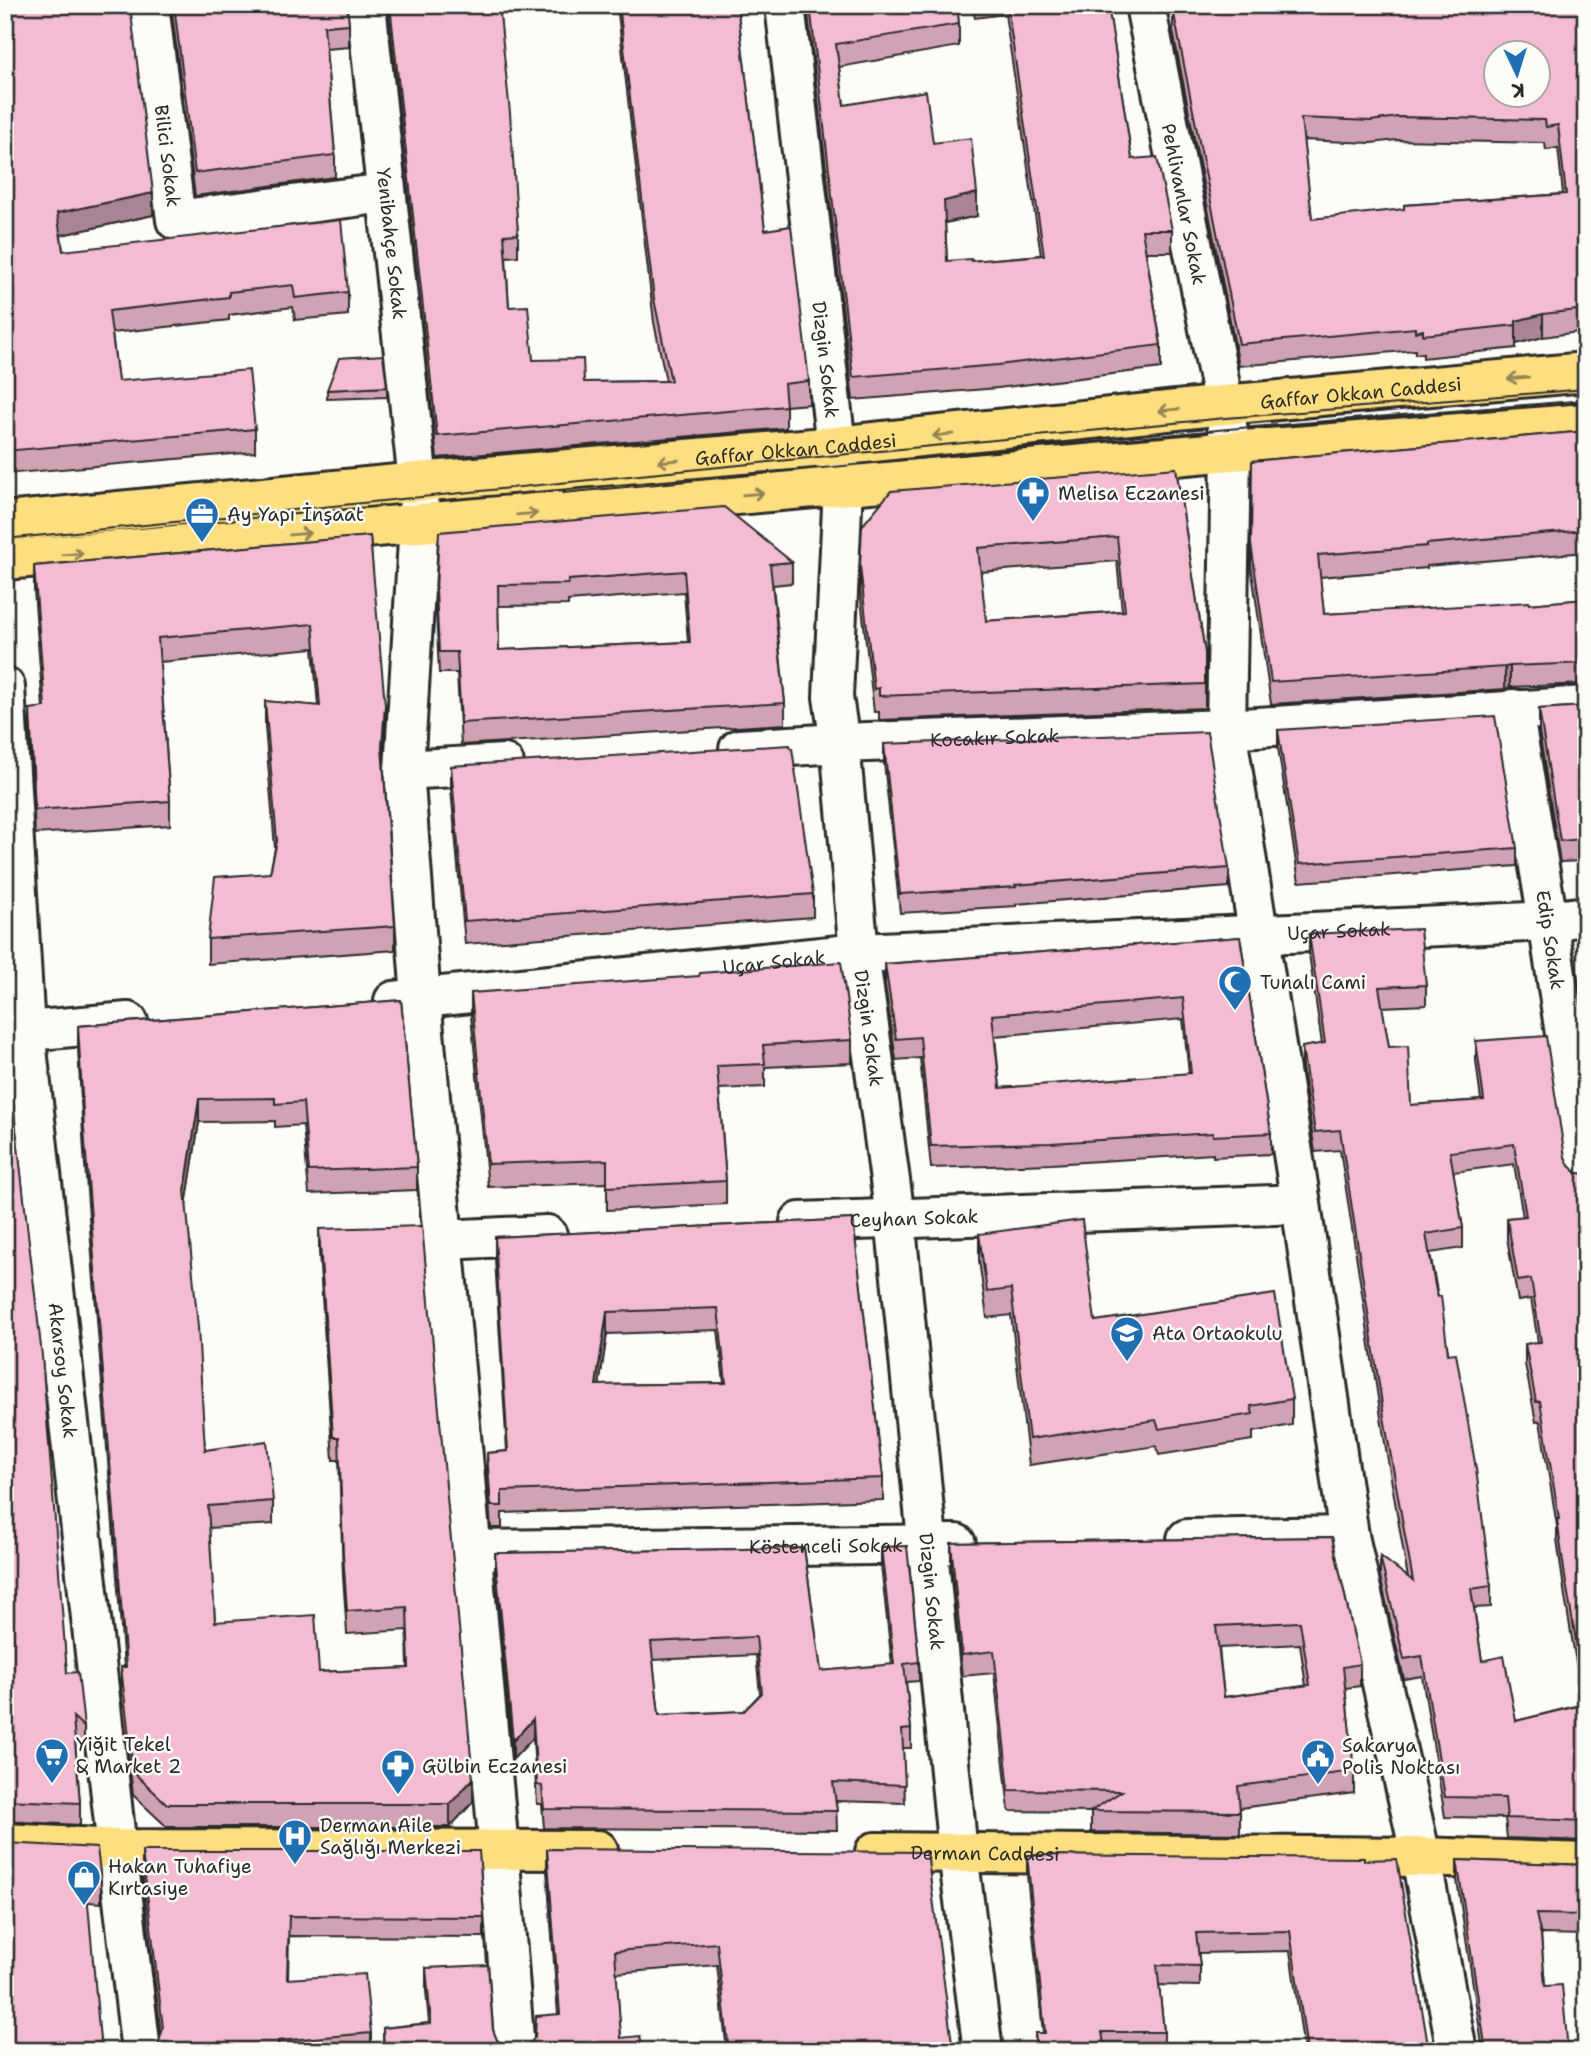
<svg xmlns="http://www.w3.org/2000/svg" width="1591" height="2056" viewBox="0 0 1591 2056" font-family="'Shantell Sans',sans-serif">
<rect width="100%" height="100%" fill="#fdfcf7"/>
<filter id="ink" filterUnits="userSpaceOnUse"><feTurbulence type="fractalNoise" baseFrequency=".0143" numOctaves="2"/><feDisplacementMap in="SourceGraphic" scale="14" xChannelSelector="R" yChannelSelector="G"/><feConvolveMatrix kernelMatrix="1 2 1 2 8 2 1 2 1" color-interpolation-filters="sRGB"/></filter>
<g filter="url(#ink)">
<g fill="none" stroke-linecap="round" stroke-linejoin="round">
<g stroke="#2b2b2b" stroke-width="44">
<g id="minor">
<path id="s1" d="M 149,5 L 176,220 L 386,193"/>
<path id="s2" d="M 366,5 L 418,482 L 419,524 L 404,770 L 421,999 L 499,1849 L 515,2051"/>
<path id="s3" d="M 785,5 L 836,446 L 843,486 L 833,697 L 840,743 L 859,953 L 895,1217 L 958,1853 L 983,2051"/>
<path id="s4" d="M 1145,5 L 1224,405 L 1231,451 L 1226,729 L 1301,1204 L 1349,1536 L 1421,1857 L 1457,2051"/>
<path id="s5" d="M 5,687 L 25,1031 L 117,1849 L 141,2051"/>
<path id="s6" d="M 1513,709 L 1548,921 L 1586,1173"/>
<path id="s7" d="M 739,749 L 840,743 L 1226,729 L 1586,706"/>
<polyline points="404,770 504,764"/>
<path id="s8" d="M 394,1001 L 859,953 L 1548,921 L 1586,916"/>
<polyline points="5,1033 128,1022"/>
<path id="s9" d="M 800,1222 L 1301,1204"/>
<polyline points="443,1240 547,1235"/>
<polyline points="1187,1539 1349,1536"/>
<path id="s10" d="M 471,1550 L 956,1544"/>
</g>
</g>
<g stroke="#2b2b2b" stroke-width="44">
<g id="major">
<path id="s11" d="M 5,522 L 418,482 L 836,446 L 1224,405 L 1586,372"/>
<polyline points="5,560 1231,451 1586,423"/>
<polyline points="5,1843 117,1849 598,1850"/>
<path id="s12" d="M 875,1852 L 1421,1857 L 1586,1863"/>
</g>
</g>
<use href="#minor" stroke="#fdfcf7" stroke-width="38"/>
<use href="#major" stroke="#fedf80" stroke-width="38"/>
<g stroke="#2b2b2b" stroke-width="2">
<polyline points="563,493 1228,429 1586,400"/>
<polyline points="5,539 838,455 1226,418 1586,389"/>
</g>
</g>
<g fill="#d1a2b5" stroke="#2b2b2b" stroke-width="2" fill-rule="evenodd">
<polygon points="5,5 153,215 61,235 63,251 348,292 348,315 295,320 293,307 229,315 229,320 112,333 118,381 255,429 255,452 5,474"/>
<polygon points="171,5 347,5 349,24 349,47 326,49 335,155 335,177 195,196"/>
<polygon points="388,5 499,5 518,234 518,256 506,257 509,307 533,360 584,382 666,381 654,322 617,5 737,5 765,230 809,381 809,404 786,406 786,428 437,458"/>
<polygon points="807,5 957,5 959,24 959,46 839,67 844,105 933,143 977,216 945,223 947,261 971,261 1041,255 1005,14 975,18 972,5 1108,5 1132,159 1172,230 1172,252 1146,252 1161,345 1161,368 998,388 853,400"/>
<path d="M 1173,9 L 1586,47 L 1586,331 L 1543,337 L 1516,344 L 1516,348 L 1423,358 L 1423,353 L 1415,354 L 1415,350 L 1239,366 L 1173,31 ZM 1303,140 L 1371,143 L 1397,140 L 1545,143 L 1546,150 L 1558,148 L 1563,194 L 1404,205 L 1404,210 L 1312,219 Z"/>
<polygon points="387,387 387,397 327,399 327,390"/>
<polygon points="1586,431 1586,552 1427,566 1427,568 1320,577 1324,614 1529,604 1586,599 1586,684 1510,687 1505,689 1271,704 1251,566 1252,461"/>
<path d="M 1176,468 L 1205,653 L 1205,708 L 879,720 L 879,712 L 874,712 L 860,590 L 860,566 ZM 1117,561 L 1122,611 L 986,621 L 980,572 Z"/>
<polygon points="370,536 385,730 383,758 395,926 395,950 208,964 208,939 270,873 275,848 265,726 265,701 318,706 313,648 160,662 170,801 170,825 35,834 30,733 30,709 43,708 34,590 34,566"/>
<path d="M 792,562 L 792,583 L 773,585 L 785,703 L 785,724 L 461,745 L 457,673 L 439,673 L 436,611 L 436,590 ZM 684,592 L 688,642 L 499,650 L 498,606 L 568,605 L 568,601 Z"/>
<polygon points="1586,706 1586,864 1583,864 1583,861 1560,862 1539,731 1539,709"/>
<polygon points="1278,730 1517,848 1517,866 1299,882 1278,748"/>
<polygon points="884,744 1229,868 1229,887 1016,904 1016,906 900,913 884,763"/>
<polygon points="451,766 813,894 813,917 465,944 451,789"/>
<path d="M 1309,934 L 1426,985 L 1426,1005 L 1382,1007 L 1389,1047 L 1411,1105 L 1481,1100 L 1476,1061 L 1476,1041 L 1565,1157 L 1569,1166 L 1577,1173 L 1586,1174 L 1586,1841 L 1507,1838 L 1505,1818 L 1445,1817 L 1422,1676 L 1404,1679 L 1380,1576 L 1380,1556 L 1408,1578 L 1384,1437 L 1340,1150 L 1315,1152 L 1302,1067 L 1302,1047 L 1322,1044 L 1309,954 ZM 1514,1164 L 1523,1217 L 1507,1218 L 1507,1238 L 1518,1301 L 1531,1299 L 1538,1342 L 1525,1344 L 1525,1364 L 1536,1422 L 1540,1421 L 1557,1526 L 1557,1539 L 1565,1597 L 1583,1704 L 1516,1721 L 1482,1661 L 1474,1608 L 1491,1607 L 1491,1586 L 1430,1253 L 1463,1248 L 1463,1228 L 1453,1172 Z"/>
<path d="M 1240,937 L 1271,1133 L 1271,1154 L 1213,1157 L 1213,1154 L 1051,1164 L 931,1168 L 920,1058 L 896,1060 L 885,985 L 885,964 ZM 1183,1019 L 1189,1074 L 1000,1088 L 995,1036 Z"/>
<polygon points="471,993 852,1040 852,1063 765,1067 765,1087 719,1089 726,1181 726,1204 607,1210 607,1183 488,1187 471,1016"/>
<polygon points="401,1000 417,1167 417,1190 309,1194 303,1125 275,1127 275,1121 199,1122 186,1204 205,1450 273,1501 273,1524 209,1528 215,1622 319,1672 408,1668 407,1630 347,1634 343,1576 339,1460 333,1460 319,1252 319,1229 473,1802 450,1827 167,1827 133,1795 121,1690 121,1667 124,1667 84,1152 78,1049 78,1026"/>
<polygon points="5,1033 67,1673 84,1727 84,1748 75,1740 80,1803 80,1825 5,1821"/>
<path d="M 853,1219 L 883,1478 L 883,1500 L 502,1513 L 502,1528 L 491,1528 L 487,1475 L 487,1453 L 507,1451 L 495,1259 L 495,1237 ZM 718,1330 L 724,1383 L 599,1385 L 607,1334 Z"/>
<polygon points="979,1234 1095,1321 1292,1399 1292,1425 1253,1432 1253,1440 1159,1455 1156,1446 1029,1465 1011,1315 987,1318 979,1260"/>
<path d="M 1332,1537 L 1360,1664 L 1360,1686 L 1345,1688 L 1354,1771 L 1354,1793 L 1240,1808 L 1240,1834 L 1091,1832 L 1091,1812 L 1009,1811 L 994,1673 L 962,1676 L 951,1564 L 951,1543 ZM 1300,1644 L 1306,1686 L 1224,1697 L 1219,1648 Z"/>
<path d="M 881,1547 L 919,1662 L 919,1681 L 906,1682 L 911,1729 L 911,1748 L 903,1748 L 905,1803 L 836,1801 L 837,1830 L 544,1828 L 542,1804 L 537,1804 L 533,1738 L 513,1759 L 495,1571 L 495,1553 L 804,1548 L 821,1671 L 892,1665 L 881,1565 ZM 756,1655 L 760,1694 L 744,1711 L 659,1715 L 653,1660 Z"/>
<polygon points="5,1843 101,1881 101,1903 88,1902"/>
<polygon points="547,1849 953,2051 727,2051 717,1965 616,1973 621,2038 643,2051 383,2051 383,2028 429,2023 426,1991 426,1968 493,2030 497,2040 506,2048 517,2050 528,2046 558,2015 547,1871"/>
<polygon points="142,1851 484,1917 484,1937 289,1936 288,1979 371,2033 371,2051 159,2051 159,2042 161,2035 142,1871"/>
<polygon points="1027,1855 1364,1860 1429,2051 1304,2051 1290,1951 1198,1953 1200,1966 1200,1986 1159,1985 1164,2032 1164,2051 1035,2051 1035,2033 1043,2033 1027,1875"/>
<polygon points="1457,1860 1586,1865 1586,1935 1541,1934 1545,1986 1568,2051 1483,2051 1457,1880"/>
</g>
<g fill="#aa8494" stroke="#2b2b2b" stroke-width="2">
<polygon points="153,193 153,215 57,236 57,213"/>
<polygon points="977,193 977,216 944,223 944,201"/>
<polygon points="1543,314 1543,337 1516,344 1516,321"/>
<polygon points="1510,666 1510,687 1505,689 1505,667"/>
<polygon points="385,705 385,730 382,772 382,747"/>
<polygon points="199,1099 199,1122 185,1213 185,1190"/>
<polygon points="607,1312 607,1334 596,1407 596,1385"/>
<polygon points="533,1719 533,1738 513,1759 513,1741"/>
<polygon points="473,1779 473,1802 450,1827 450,1804"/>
</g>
<g fill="#f3bcd3" stroke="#2b2b2b" stroke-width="2" fill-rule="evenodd">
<polygon points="5,5 130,5 153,193 57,213 63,251 341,220 348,292 295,298 293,285 229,292 229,297 109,311 118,381 249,370 255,429 5,451"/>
<polygon points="174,5 347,5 349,24 324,26 335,155 195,173"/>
<polygon points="390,5 499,5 510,113 518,234 504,235 509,307 528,306 533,360 583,359 584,382 671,381 654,299 619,5 737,5 765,230 791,226 809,381 784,384 786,406 437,436"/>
<polygon points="810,5 957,5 959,24 836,44 844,105 926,91 933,143 971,138 977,193 944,201 947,261 971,259 971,261 1044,255 1007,5 1108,5 1132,159 1157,157 1172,230 1142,230 1161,345 998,365 853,377"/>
<path d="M 1345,5 L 1579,5 L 1586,47 L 1586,309 L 1543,314 L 1516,321 L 1516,325 L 1423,335 L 1423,330 L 1415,332 L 1415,328 L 1239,344 L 1173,9 ZM 1496,52 L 1538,52 L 1538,94 L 1496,94 ZM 1397,117 L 1545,120 L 1546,127 L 1558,125 L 1566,194 L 1404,205 L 1404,209 L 1312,219 L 1301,118 L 1371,121 Z"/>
<polygon points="383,355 387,387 327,390 339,358"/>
<polygon points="1586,431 1586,530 1427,544 1427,546 1318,555 1324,614 1529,602 1529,604 1586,599 1586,663 1510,666 1505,667 1271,682 1251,544 1252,461"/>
<path d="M 1176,468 L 1205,653 L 1205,684 L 879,696 L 879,688 L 874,689 L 860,566 L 862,526 L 891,491 ZM 1117,537 L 1125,611 L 986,621 L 978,548 Z"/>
<path d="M 724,507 L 792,562 L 770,564 L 785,703 L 461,723 L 457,652 L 439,652 L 436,590 L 439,532 ZM 684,571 L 690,642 L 499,650 L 498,585 L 568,584 L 568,580 Z"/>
<polygon points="370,536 385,705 382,747 395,926 208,939 215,877 270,873 277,841 265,701 320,706 313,624 158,638 170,801 35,810 30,709 45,707 34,566"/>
<polygon points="1586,706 1586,842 1583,842 1583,839 1560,841 1539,709"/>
<polygon points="1495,716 1517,848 1299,864 1278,730"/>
<polygon points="1207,732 1229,868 1015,885 1016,887 900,894 884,744"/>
<polygon points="790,745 791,748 792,748 813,894 465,921 451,766"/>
<polygon points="1420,929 1426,985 1379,987 1389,1047 1408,1046 1411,1105 1484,1100 1476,1041 1546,1036 1565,1157 1569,1166 1577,1173 1586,1174 1586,1698 1565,1577 1557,1519 1559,1519 1540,1401 1536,1402 1525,1344 1541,1342 1531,1279 1518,1281 1507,1218 1526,1216 1514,1144 1450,1152 1463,1228 1426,1234 1437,1297 1441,1296 1448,1354 1456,1353 1476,1469 1491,1586 1471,1589 1482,1661 1504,1656 1516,1721 1586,1704 1586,1821 1507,1818 1505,1798 1445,1797 1422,1656 1404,1659 1380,1556 1413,1581 1384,1417 1340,1130 1315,1132 1302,1047 1325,1043 1309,934"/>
<path d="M 1240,937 L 1271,1133 L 1213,1136 L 1213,1133 L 1051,1143 L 931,1146 L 920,1037 L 896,1039 L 885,964 ZM 1183,998 L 1191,1073 L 1000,1088 L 992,1015 Z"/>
<polygon points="841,962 852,1040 763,1045 765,1064 717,1066 726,1181 607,1187 607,1160 488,1164 471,993 699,976 700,973"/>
<polygon points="401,1000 417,1167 309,1171 303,1102 275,1104 275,1098 199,1099 185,1190 198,1327 205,1450 267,1441 273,1501 208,1506 215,1622 315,1615 319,1672 409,1668 407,1607 347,1611 343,1553 339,1437 333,1437 319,1229 422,1226 473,1779 450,1804 167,1804 133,1772 121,1667 126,1667 84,1129 78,1026"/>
<polygon points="5,1033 42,1356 67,1673 78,1672 84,1727 73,1717 80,1803 5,1800"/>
<path d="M 853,1219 L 883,1478 L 502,1491 L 502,1506 L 491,1506 L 487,1453 L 508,1451 L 495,1237 ZM 718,1308 L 726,1383 L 596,1385 L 607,1312 Z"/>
<polygon points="1082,1220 1095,1321 1275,1294 1292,1399 1251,1406 1253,1414 1159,1429 1156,1420 1029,1439 1011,1289 987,1292 979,1234"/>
<path d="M 1332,1537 L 1360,1664 L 1343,1667 L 1354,1771 L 1238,1786 L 1240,1812 L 1091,1811 L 1122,1791 L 1009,1790 L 994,1651 L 962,1655 L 951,1543 ZM 1300,1622 L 1310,1685 L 1224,1697 L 1216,1626 Z"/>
<path d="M 907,1546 L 919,1662 L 904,1664 L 911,1729 L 902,1730 L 905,1785 L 833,1782 L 837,1811 L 544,1809 L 542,1786 L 537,1785 L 533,1719 L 513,1741 L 495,1553 L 804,1548 L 821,1671 L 894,1664 L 881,1547 ZM 756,1637 L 762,1693 L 744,1711 L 659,1715 L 651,1642 Z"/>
<polygon points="5,1843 97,1848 101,1881 86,1881 101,2051 5,2051"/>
<polygon points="547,1849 927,1852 953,2051 729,2051 717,1943 615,1951 621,2038 640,2036 643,2051 384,2051 383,2028 431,2023 426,1968 488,1965 493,2030 497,2040 506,2048 517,2050 528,2046 535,2037 536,2016 560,2014"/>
<polygon points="142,1851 479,1851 484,1917 289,1916 287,1979 365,1974 371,2033 278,2041 279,2051 160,2051 159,2042 163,2028"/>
<polygon points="1027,1855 1364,1858 1364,1860 1397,1859 1429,2051 1307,2051 1290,1931 1196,1933 1200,1966 1157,1965 1164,2032 1102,2032 1105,2051 1037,2051 1035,2033 1045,2033"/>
<polygon points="1457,1860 1586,1865 1586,1915 1536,1914 1541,1936 1545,1986 1562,1985 1568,2051 1486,2051"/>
</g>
<defs><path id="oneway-shaft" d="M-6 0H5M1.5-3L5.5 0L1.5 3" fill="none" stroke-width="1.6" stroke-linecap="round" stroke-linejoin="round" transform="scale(1.75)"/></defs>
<g stroke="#948556">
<use href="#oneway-shaft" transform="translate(1518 378) rotate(175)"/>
<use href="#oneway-shaft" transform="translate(1169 410) rotate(174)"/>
<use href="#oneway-shaft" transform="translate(943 435) rotate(174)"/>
<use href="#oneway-shaft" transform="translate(668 461) rotate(175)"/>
<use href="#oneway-shaft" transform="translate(753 494) rotate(-5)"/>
<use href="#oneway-shaft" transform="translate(527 514) rotate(-5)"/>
<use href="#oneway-shaft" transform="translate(300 534) rotate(-5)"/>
<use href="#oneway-shaft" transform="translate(73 554) rotate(-5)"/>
</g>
</g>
<defs>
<g id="pharmacy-pin" transform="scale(1.75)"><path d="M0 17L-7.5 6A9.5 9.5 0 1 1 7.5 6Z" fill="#1f6fb2" stroke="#fdfcf7"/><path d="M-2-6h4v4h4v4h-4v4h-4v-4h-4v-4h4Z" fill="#fff"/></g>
<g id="office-pin" transform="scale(1.75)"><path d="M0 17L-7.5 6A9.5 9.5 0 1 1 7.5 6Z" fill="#1f6fb2" stroke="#fdfcf7"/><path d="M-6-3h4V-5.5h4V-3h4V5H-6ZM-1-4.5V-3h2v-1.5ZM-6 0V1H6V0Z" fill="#fff"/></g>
<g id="mosque-pin" transform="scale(1.75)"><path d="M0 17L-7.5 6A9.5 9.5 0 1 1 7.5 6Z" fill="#1f6fb2" stroke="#fdfcf7"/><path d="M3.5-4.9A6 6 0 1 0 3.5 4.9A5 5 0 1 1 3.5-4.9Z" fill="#fff"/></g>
<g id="school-pin" transform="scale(1.75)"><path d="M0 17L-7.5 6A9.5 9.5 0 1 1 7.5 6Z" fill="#1f6fb2" stroke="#fdfcf7"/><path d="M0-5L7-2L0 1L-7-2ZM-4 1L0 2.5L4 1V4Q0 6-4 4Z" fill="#fff"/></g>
<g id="supermarket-pin" transform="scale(1.75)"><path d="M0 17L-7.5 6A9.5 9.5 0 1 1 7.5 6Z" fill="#1f6fb2" stroke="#fdfcf7"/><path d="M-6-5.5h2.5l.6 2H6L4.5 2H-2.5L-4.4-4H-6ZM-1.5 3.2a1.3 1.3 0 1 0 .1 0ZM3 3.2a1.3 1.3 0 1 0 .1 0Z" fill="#fff"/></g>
<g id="civic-pin" transform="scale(1.75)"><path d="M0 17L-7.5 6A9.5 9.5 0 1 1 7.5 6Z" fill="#1f6fb2" stroke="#fdfcf7"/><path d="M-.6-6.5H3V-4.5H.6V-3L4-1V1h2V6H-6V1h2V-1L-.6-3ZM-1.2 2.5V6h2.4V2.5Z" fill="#fff"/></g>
<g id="hospital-pin" transform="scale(1.75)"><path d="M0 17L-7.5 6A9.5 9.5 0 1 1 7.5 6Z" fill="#1f6fb2" stroke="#fdfcf7"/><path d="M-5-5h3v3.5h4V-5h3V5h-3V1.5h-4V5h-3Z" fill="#fff"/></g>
<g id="shop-pin" transform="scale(1.75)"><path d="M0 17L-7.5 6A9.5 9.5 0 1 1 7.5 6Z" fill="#1f6fb2" stroke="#fdfcf7"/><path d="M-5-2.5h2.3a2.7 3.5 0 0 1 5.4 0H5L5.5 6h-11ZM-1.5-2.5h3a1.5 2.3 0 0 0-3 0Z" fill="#fff"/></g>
</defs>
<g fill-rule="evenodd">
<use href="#pharmacy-pin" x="1033" y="493"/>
<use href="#office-pin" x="202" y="514"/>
<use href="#mosque-pin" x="1235" y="982"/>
<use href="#school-pin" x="1127" y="1333"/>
<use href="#supermarket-pin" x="52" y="1755"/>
<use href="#civic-pin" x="1318" y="1756"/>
<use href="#pharmacy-pin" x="398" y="1766"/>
<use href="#hospital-pin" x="295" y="1836"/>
<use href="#shop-pin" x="84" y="1877"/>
</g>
<g text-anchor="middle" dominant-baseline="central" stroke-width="5" stroke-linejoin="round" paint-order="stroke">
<g font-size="19" fill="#2b2b2b" stroke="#fdfcf7">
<text stroke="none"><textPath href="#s1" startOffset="152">Bilici Sokak</textPath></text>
<text stroke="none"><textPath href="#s4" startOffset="203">Pehlivanlar Sokak</textPath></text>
<text stroke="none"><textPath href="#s2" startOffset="240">Yenibahçe Sokak</textPath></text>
<text stroke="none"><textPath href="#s3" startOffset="357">Dizgin Sokak</textPath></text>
<text stroke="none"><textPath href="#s11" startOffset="1362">Gaffar Okkan Caddesi</textPath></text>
<text stroke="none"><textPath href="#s11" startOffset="794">Gaffar Okkan Caddesi</textPath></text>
<text stroke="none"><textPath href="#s7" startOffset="256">Kocakır Sokak</textPath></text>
<text stroke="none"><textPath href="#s8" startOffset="948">Uçar Sokak</textPath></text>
<text stroke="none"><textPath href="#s6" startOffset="234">Edip Sokak</textPath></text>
<text stroke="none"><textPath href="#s8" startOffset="382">Uçar Sokak</textPath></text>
<text stroke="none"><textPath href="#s3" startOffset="1029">Dizgin Sokak</textPath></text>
<text stroke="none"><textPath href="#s9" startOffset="114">Ceyhan Sokak</textPath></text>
<text stroke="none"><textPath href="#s5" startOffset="686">Akarsoy Sokak</textPath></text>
<text stroke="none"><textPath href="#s10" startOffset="355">Köstenceli Sokak</textPath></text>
<text stroke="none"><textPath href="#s3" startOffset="1596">Dizgin Sokak</textPath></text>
<text stroke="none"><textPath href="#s12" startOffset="110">Derman Caddesi</textPath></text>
</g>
<g font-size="19" fill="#2b2b2b" stroke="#fdfcf7" text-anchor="start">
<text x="1058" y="493">Melisa Eczanesi</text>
<text x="227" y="514">Ay Yapı İnşaat</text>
<text x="1260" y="982">Tunalı Cami</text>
<text x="1152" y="1333">Ata Ortaokulu</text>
<text x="76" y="1744">Yiğit Tekel<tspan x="76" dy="22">&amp; Market 2</tspan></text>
<text x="1342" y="1745">Sakarya<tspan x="1342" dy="22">Polis Noktası</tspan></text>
<text x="422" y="1766">Gülbin Eczanesi</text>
<text x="320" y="1825">Derman Aile<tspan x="320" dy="22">Sağlığı Merkezi</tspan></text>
<text x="108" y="1866">Hakan Tuhafiye<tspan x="108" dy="22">Kırtasiye</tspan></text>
</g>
</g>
<rect width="1591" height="2056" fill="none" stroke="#fdfcf7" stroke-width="28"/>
<rect x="14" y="14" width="1563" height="2028" fill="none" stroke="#2b2b2b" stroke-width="2.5" filter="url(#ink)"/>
<g transform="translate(1517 74) rotate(176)"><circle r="33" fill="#fdfcf7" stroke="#a9a8a5" stroke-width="2"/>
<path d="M0-5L12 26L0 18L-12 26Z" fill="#1f6fb2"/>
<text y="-10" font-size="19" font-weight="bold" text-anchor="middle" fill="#2b2b2b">K</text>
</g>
</svg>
